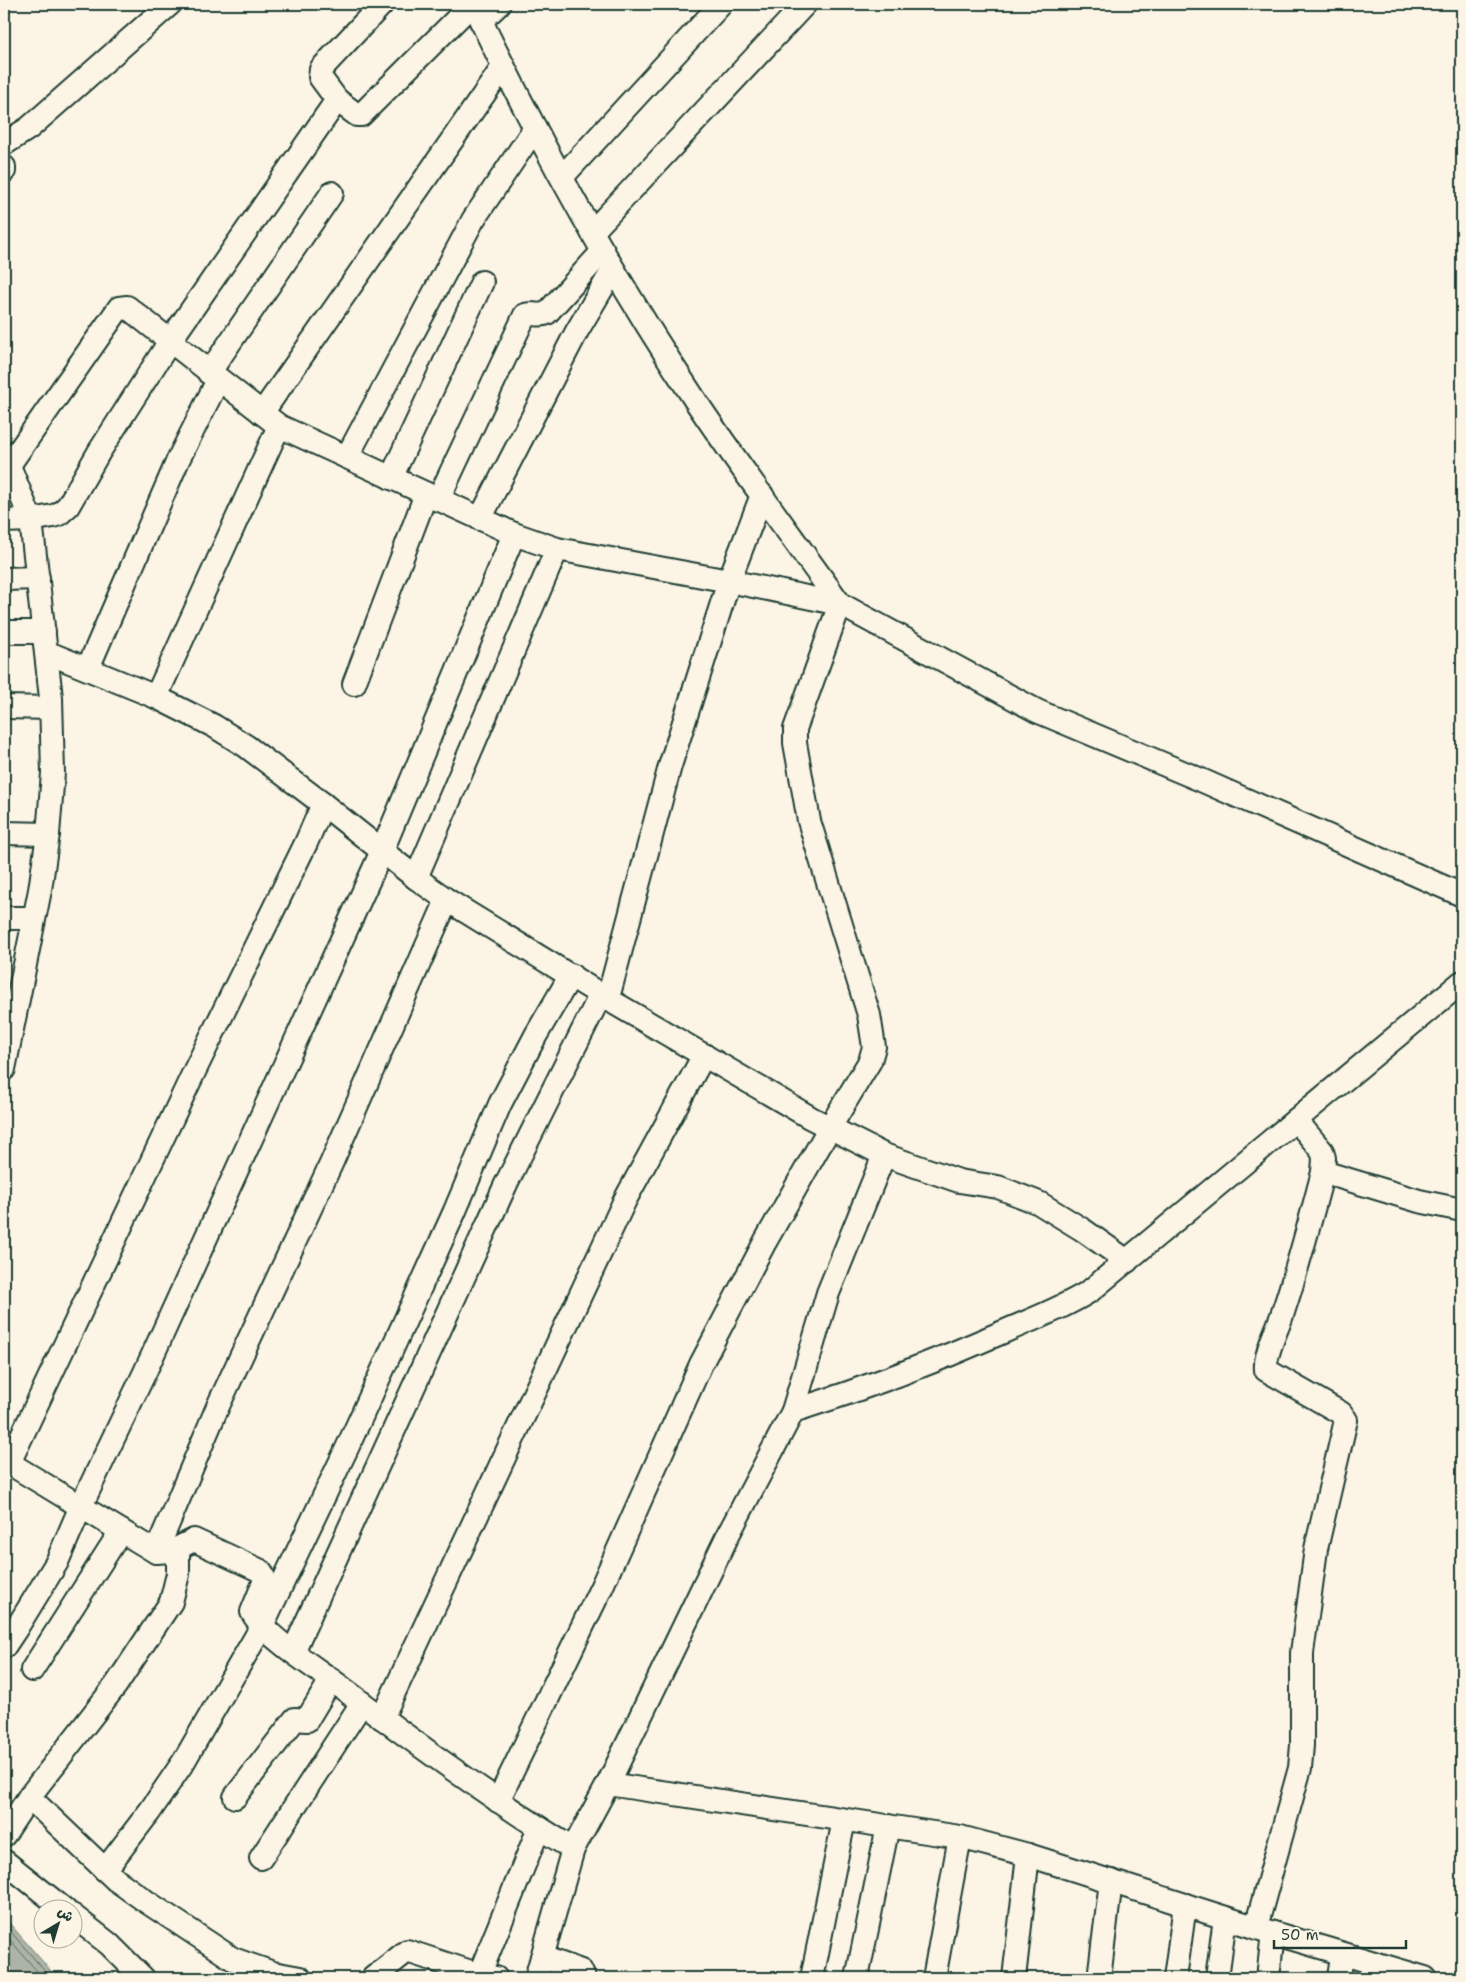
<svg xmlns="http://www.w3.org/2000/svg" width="1466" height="1982" viewBox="0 0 1466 1982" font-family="'Shantell Sans','Playpen Sans Arabic',sans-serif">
<rect width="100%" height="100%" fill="#fcf5e5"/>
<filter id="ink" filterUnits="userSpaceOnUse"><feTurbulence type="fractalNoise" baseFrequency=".02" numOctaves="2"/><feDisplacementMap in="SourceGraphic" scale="10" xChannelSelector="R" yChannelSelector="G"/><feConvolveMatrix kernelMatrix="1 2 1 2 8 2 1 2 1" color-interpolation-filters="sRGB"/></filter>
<g filter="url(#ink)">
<polygon fill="#aeb3a7" stroke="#758479" points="4,1917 57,1978 4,1978"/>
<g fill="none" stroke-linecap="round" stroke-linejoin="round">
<g stroke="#586c62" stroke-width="1">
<polyline points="4,1924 51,1978"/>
<polyline points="4,1933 43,1978"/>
</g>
<g stroke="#1f3d34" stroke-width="26">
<g id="minor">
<path d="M 473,4 C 539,143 614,278 699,406 C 744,473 793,538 840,604 L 795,729 L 795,743 L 809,821 L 869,1015 L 874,1047 L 870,1061 L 830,1127 L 765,1242 L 701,1364 L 602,1586 L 498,1801"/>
<polyline points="481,21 499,4"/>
<polyline points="337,100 320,77 321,69 382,4"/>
<polyline points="4,144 29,128 170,4"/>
<polyline points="4,167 4,171"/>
<polyline points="562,177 721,4"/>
<polyline points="592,232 805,4"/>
<polyline points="209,373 332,193"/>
<polyline points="262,413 503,67"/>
<polyline points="4,453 31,520 51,698 53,773 48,834 40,890 4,1069"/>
<polyline points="347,457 473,220 535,128"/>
<polyline points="9,465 119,308 127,307 279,426 514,534 557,549 729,581 840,604 1037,711 1201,780 1462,895"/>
<polyline points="391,478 482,282"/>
<path d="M 438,500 L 525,315 C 533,312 540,317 547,313 L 603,251"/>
<polyline points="480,519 577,331 613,270"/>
<polyline points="4,521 31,520 53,516 59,514 68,506 99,452 170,341 337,100 357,115 361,115 472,4"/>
<polyline points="4,579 38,578"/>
<polyline points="4,632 44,632"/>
<polyline points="46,652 156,697 214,726 246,746 323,804 416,878 447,900 616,1004 811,1118 884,1155 959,1181 998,1187 1039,1203 1083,1230 1127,1261"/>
<polyline points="88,668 178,460 218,380"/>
<polyline points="354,684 426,494"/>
<polyline points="156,697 279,426"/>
<polyline points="4,707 51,708"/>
<polyline points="4,833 48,834"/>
<polyline points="416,878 557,549"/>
<polyline points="4,918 34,918"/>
<polyline points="608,998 670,766 729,581 762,495"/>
<polyline points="1323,1172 1419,1201 1462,1210"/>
<polyline points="793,1411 828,1293 884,1155"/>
<path d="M 4,1460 L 156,1552 L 172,1551 L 194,1540 L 261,1571 L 265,1580 L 252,1612 C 263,1634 312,1666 333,1681 C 411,1740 490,1798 573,1849"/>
<polyline points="9,1463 194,1072 306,843 323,804"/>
<polyline points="156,1552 218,1406 331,1164 447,900"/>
<polyline points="4,1647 16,1629 57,1562 81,1506 145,1372 382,851 514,534"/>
<polyline points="293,1652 506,1184 601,994"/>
<polyline points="32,1670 121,1531"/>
<polyline points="382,1718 625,1200 704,1055"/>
<polyline points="608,1784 960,1837 1028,1855 1273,1933 1425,1978"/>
<polyline points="29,1797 116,1880 147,1902 233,1959 273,1973 300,1978"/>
<polyline points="235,1797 295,1719 307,1720 331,1680"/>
<polyline points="4,1835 29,1797 116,1685 171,1602 178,1574 178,1549"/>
<polyline points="261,1858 362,1703"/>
<polyline points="4,1861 65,1910"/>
<polyline points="105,1870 150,1811 184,1761 262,1626 348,1446 454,1213 500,1104 536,1035 571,975"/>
<polyline points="72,1915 109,1944 143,1978"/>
<path d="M 1256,1927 L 1300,1768 L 1302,1745 L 1302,1653 L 1316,1549 L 1346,1420 L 1341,1413 L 1266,1370 C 1264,1353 1279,1327 1284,1309 C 1299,1264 1311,1218 1323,1172 L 1324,1158 L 1322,1151 L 1296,1120"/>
<polyline points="542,1957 581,1971 584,1978"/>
<polyline points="373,1978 407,1951 480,1975 496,1978"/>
<polyline points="478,1978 539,1828"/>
<path d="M 536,1978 L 573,1849 L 608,1784 L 728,1535 L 793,1411 C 864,1389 935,1362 1003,1332 C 1033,1319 1063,1308 1090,1291 L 1462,982"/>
<polyline points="812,1978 844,1820"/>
<polyline points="857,1978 888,1826"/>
<polyline points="934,1978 960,1837"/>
<polyline points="1014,1978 1028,1855"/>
<polyline points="1099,1978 1111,1881"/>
<polyline points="1175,1978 1185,1905"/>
<polyline points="1217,1978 1225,1918"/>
<polyline points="1268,1978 1273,1933"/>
<polyline points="1339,1978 1342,1954"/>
</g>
</g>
<use href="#minor" stroke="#fcf5e5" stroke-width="22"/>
</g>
</g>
<rect width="1466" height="1982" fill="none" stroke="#fcf5e5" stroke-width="20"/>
<rect x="10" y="10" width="1446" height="1962" fill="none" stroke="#1f3d34" stroke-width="2" filter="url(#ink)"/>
<g transform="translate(58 1924) rotate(38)"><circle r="24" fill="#fcf5e5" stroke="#a4ab9e"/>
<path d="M0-4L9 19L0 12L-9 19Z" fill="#1f3d34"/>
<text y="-8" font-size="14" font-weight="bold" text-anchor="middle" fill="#1f3d34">ش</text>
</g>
<path d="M1274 1940v8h132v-8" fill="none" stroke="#1f3d34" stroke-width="2.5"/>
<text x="1281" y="1940" font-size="15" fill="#1f3d34" stroke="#fcf5e5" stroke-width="4" paint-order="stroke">50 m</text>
</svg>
